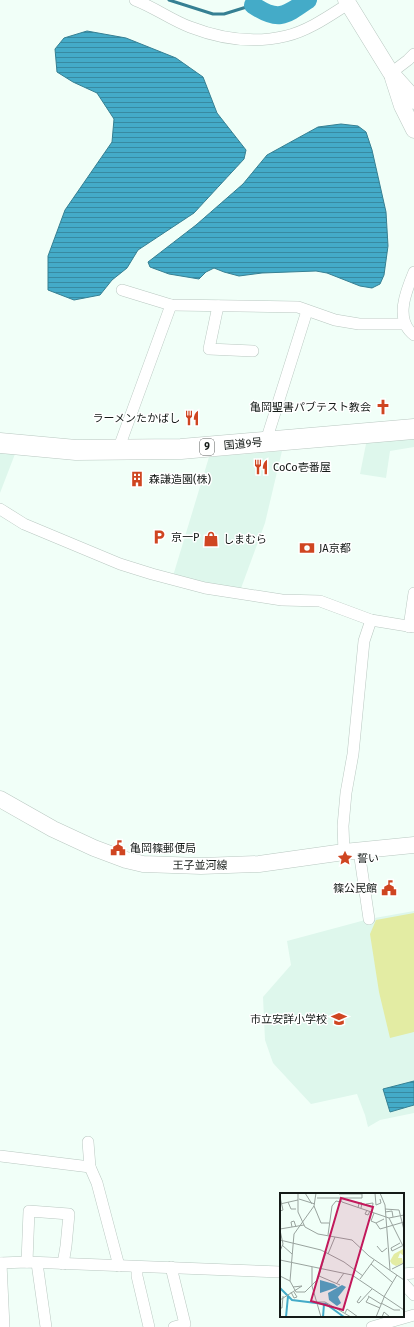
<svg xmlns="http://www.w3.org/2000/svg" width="414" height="1327" viewBox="0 0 414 1327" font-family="'Fira Sans','Noto Sans JP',sans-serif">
<defs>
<pattern id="water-rules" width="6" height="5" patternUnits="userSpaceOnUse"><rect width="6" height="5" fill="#44abc8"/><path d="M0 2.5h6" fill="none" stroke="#388aa1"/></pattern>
</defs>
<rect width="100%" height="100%" fill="#f1fff8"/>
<g fill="#def7ec">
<polygon points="414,433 414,447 390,451 386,478 360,474 367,439"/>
<polygon points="282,451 265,523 240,591 173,576 209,457"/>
<polygon points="0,452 15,454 0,493"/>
<polygon points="414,911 414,1113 380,1120 368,1127 365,1115 357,1094 311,1104 273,1063 265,1040 263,997 291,965 287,941 369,919"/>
</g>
<polygon fill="#e3eca3" points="414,913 414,1032 390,1038 379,992 370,934 376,920"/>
<g fill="url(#water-rules)" stroke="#368093">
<polygon points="87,31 126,38 176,58 203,77 217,113 246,150 244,159 194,213 138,250 127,268 112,280 100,295 74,300 48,290 48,256 65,210 112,142 114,119 97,93 73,82 57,72 55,49 64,38"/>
<polygon points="341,124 358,126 366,132 372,150 386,212 388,246 384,275 380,284 372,288 360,286 327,273 316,271 262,273 239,276 224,272 214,268 206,272 199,279 169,274 150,267 148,262 196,225 243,184 267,155 318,127"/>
<polygon points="414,1081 414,1105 390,1112 383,1089"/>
</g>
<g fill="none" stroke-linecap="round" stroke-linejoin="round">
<polyline stroke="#368093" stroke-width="3" points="169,0 213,14 224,14 253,5 251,0"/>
<path stroke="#44abc8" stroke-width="18" d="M 253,5 C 278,22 285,16 308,0"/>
<g stroke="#b9c8c1" stroke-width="12">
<g id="street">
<path d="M 135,0 C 154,7 171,20 190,27 C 221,39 253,44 286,36 C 308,31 329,16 348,4"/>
<polyline points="391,73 408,60 414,54"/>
<path d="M 414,272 C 406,291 394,320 414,335"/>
<polyline points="122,290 171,305 298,307 335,320 359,324 404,324"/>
<polyline points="218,306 209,349 253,351"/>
<polyline points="266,441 307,311"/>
<polyline points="118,450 171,305"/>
<polyline points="0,509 24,524 120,564 152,574 205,588 282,600 320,601 371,620 414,627"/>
<polyline points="409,627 414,593"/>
<polyline points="359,851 369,919"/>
<polyline points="344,852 343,826 346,793 353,754 364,641 371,620"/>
<polyline points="88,1142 90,1167 97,1183 119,1266"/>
<polyline points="0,1156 90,1167"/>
<polyline points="27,1262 29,1211 69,1214 66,1246 63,1264"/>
<polyline points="0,1263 27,1262 281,1272"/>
<polyline points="1,1263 4,1327"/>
<polyline points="37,1263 46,1327"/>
<polyline points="137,1267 137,1276 149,1327"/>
<polyline points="171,1267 185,1324 174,1327"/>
<polyline points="403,1274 414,1273"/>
<polyline points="403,1283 414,1295"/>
<polyline points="372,1327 414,1315"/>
</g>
</g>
<g stroke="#b9c8c1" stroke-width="17">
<g id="secondary">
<polyline points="346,0 391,73 411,95 414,101"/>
<polyline points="393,78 402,106 414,130"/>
<polyline points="0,799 53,829 94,848 126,860 143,864 201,866 259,864 344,852 414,845"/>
</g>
</g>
<g stroke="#b9c8c1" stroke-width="21">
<polyline id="highway" points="0,443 76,450 181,449 414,429"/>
</g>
<use href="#street" stroke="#fff" stroke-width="11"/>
<use href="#secondary" stroke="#fff" stroke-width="16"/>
<use href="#highway" stroke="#fff" stroke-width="20"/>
</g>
<defs>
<g id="church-bare" transform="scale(1.2)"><path d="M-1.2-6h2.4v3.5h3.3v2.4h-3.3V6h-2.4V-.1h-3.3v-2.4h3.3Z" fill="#cf4521" stroke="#fff" stroke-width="2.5" paint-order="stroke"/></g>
<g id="restaurant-bare" transform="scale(1.2)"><path d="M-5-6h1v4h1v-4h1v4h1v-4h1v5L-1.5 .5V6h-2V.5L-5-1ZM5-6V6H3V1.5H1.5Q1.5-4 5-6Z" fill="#cf4521" stroke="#fff" stroke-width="2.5" paint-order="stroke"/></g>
<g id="building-bare" transform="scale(1.2)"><path d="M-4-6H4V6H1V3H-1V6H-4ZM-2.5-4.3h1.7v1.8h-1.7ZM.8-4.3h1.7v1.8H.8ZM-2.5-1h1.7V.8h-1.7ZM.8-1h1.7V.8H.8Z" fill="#cf4521" stroke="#fff" stroke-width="2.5" paint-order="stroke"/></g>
<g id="parking-bare" transform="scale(1.2)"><path d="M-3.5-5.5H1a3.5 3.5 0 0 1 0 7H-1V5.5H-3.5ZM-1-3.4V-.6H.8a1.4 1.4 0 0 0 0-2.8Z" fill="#cf4521" stroke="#fff" stroke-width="2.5" paint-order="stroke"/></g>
<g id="shop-bare" transform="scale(1.2)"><path d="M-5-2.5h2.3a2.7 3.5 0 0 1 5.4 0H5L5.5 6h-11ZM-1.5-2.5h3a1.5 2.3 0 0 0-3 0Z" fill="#cf4521" stroke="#fff" stroke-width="2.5" paint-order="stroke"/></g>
<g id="bank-bare" transform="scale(1.2)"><path d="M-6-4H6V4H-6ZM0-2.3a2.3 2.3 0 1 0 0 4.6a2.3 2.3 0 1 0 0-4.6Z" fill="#cf4521" stroke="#fff" stroke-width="2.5" paint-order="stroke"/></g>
<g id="civic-bare" transform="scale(1.2)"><path d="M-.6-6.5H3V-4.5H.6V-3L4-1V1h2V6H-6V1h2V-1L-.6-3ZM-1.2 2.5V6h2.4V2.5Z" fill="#cf4521" stroke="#fff" stroke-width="2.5" paint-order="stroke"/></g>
<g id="sight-bare" transform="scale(1.2)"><path d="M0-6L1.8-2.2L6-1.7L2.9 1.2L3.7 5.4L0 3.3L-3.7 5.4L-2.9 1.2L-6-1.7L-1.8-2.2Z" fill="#cf4521" stroke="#fff" stroke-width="2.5" paint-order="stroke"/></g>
<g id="school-bare" transform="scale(1.2)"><path d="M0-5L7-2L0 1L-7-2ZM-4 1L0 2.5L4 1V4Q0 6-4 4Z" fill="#cf4521" stroke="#fff" stroke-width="2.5" paint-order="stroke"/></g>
</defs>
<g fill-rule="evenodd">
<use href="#church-bare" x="383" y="407"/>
<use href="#restaurant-bare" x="192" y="418"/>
<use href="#restaurant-bare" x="261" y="467"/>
<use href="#building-bare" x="137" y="479"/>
<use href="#parking-bare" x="159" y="537"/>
<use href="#shop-bare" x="211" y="539"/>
<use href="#bank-bare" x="307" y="548"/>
<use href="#civic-bare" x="118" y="848"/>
<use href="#sight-bare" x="345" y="858"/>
<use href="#civic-bare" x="389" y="888"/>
<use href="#school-bare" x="339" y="1019"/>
</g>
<g text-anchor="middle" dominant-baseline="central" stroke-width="3" stroke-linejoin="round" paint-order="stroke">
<rect fill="#fff" stroke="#5a5f5d" stroke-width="1" x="200" y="439" width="14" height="16" rx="3"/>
<g font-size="10" font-weight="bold" fill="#141a17">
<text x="207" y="447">9</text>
</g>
<g font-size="11" fill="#141a17" stroke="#fff" text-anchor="start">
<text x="371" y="407" text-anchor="end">亀岡聖書パブテスト教会</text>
<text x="180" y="418" text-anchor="end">ラーメンたかばし</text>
<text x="273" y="467">CoCo壱番屋</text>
<text x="149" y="479">森謙造園(株)</text>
<text x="171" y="537">京一P</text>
<text x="223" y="539">しまむら</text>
<text x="319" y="548">JA京都</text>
<text x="130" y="848">亀岡篠郵便局</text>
<text x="357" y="858">誓い</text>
<text x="377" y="888" text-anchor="end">篠公民館</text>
<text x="327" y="1019" text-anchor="end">市立安詳小学校</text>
</g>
<g font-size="11" fill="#141a17" stroke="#fff">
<text transform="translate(243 444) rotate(-5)">国道9号</text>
<text x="200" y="865">王子並河線</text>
</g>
</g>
<g transform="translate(280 1193)">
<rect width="124" height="124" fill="#f1fff8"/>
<path d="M 123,56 L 124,63 L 120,60 L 118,65 L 122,65 L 123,70 L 116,73 L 112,71 L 110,68 L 114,61 Z" fill="#e3eca3"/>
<path d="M 40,87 L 54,91 L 58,94 L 40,100 ZM 62,92 L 66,94 L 58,104 L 61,110 L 57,113 L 49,107 L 48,100 Z" fill="#44abc8"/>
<path fill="none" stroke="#44abc8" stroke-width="2" d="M 0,95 L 12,107 L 44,111M 6,124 L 8,103M 43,124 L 44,111 L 46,111 L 64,124"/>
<path fill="none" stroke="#99a39e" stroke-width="1" d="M 18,0 L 18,19 L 25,34 L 38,41 L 72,47 L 89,63 L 124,87M 25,0 L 32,11M 95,0 L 96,12 L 101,10 L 100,6M 100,0 L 105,12 L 110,77M 59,1 L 82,1M 0,4 L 3,17 L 0,18M 37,5 L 82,5 L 82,0M 19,6 L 35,11M 60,6 L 62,9 L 109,25 L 124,22M 8,9 L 11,16 L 16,16M 0,11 L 18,7M 86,11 L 93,10 L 92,19M 34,13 L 41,30 L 49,30M 78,15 L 79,10 L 82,10 L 81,15M 105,16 L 119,17 L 124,37M 87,17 L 85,21 L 88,22 L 90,18M 105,19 L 112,18 L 113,24M 94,20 L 91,28 L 96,30 L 104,26M 109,25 L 124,55M 96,30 L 100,36 L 124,29M 12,34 L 11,29 L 14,28 L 16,34M 0,36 L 24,32M 0,37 L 3,51 L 0,58M 48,42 L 52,13 L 56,8 L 61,9M 0,47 L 41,57 L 64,69 L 83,83M 120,50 L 111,55 L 112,58 L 122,53M 2,52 L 12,61M 97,53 L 102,59 L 107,55M 48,61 L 55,44M 0,67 L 72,82 L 124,117M 91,71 L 112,89M 32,74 L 32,93 L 41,124M 112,76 L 124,70M 0,83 L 10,88 L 16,99 L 25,99 L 38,86 L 46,59M 39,83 L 60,92M 80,86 L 94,67M 10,88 L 14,41 L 34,13 L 36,0M 57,90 L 64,80M 11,99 L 14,105 L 17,104 L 14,99M 81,103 L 77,109 L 79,110 L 92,96M 88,103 L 101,111M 89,104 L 86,109 L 100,115M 0,107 L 22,93 L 13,94M 36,109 L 45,109 L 71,124M 101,110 L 114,117 L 120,117M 0,115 L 2,115 L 3,103M 65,120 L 67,116 L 78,124M 96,124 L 105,102 L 117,82M 102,124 L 104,119 L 110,124"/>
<path fill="#c2185b" fill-opacity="0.15" stroke="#c2185b" stroke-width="2" d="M 61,5 L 93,14 L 63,117 L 31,108 Z"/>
<rect width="124" height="124" fill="none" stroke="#141a17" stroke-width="2"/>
</g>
</svg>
